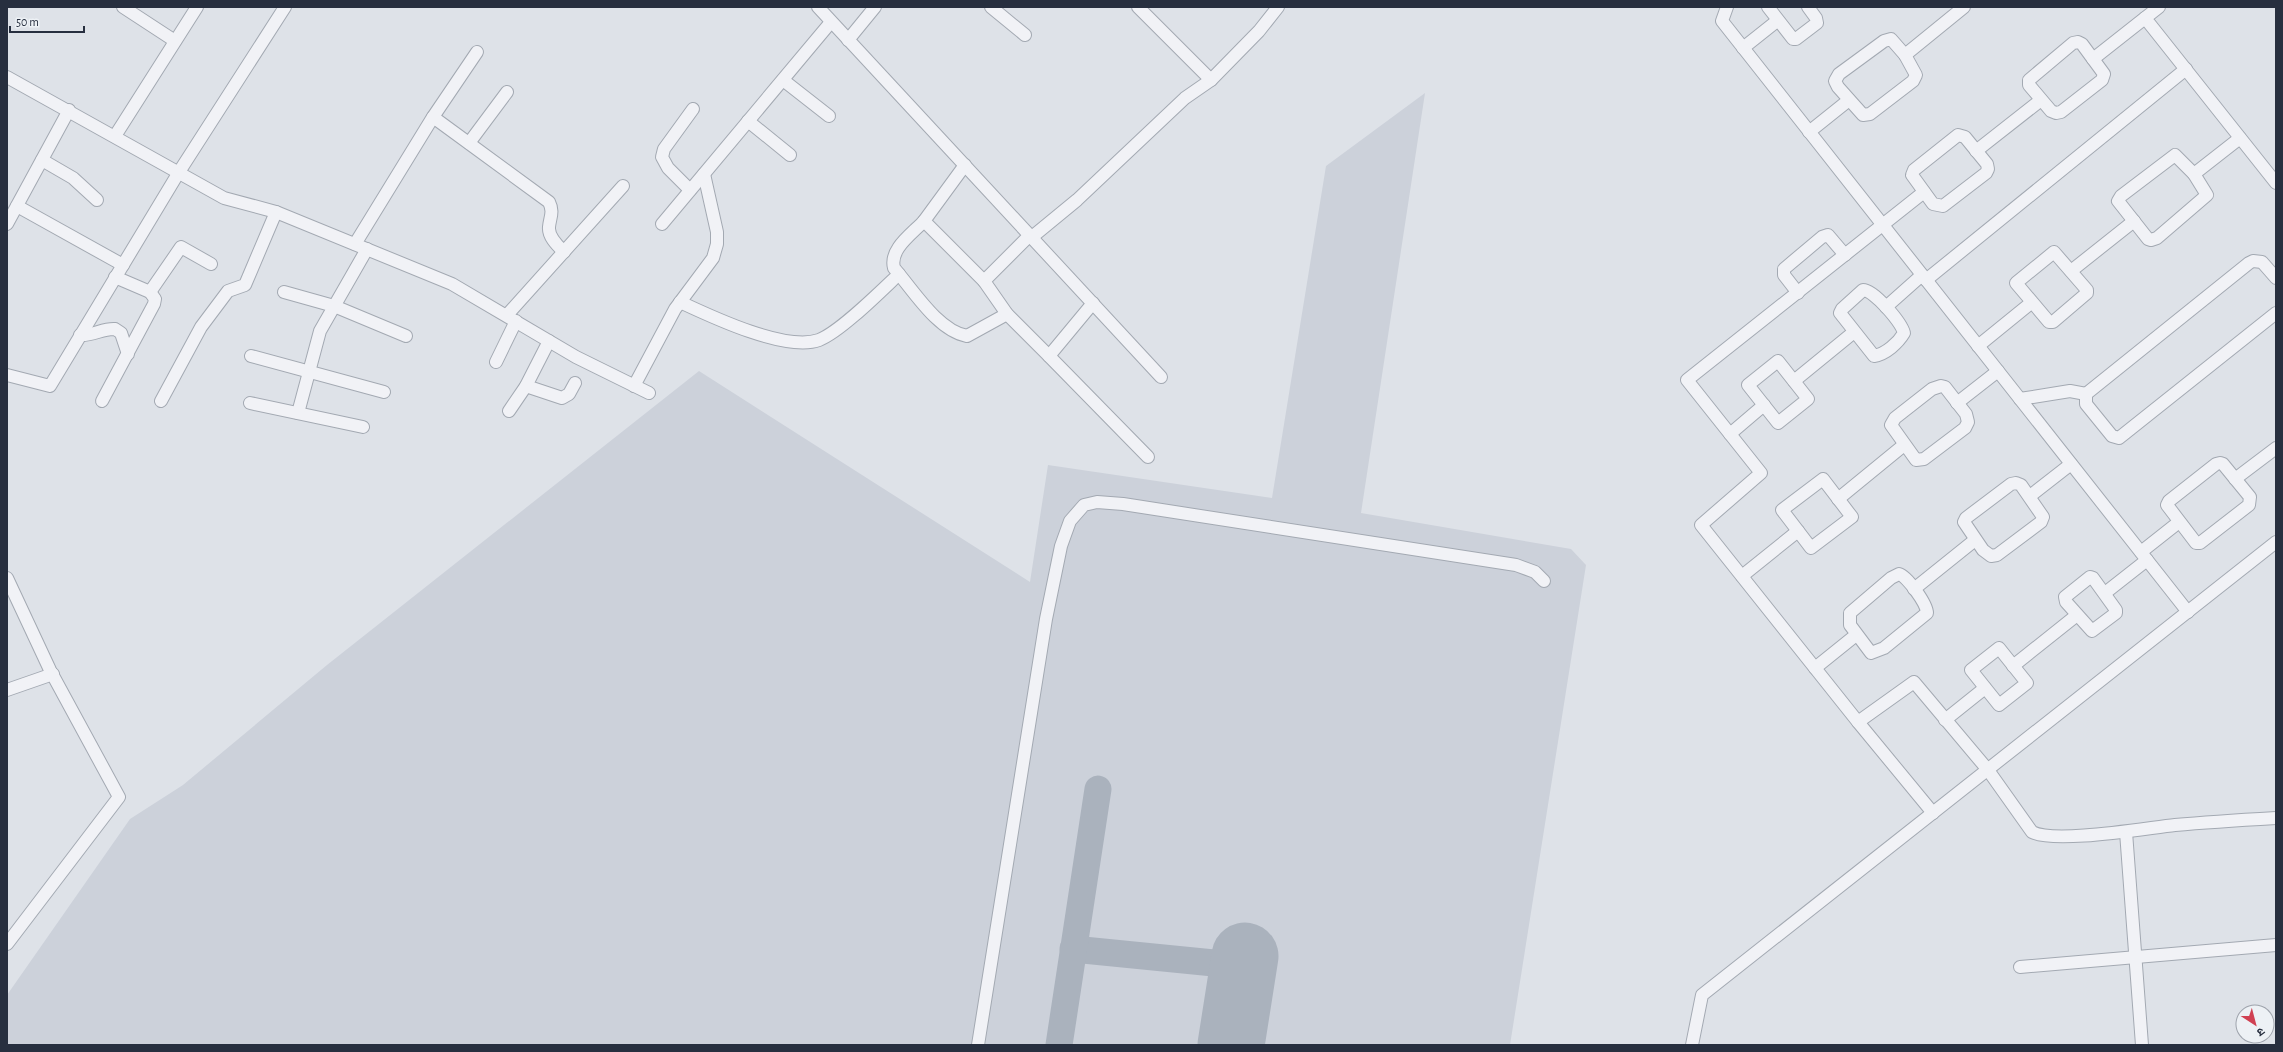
<svg xmlns="http://www.w3.org/2000/svg" width="2283" height="1052" viewBox="0 0 2283 1052" font-family="'Alegreya Sans','Noto Sans Devanagari',sans-serif">
<rect width="100%" height="100%" fill="#dee2e8"/>
<polygon fill="#ccd1da" points="1425,93 1361,513 1571,549 1586,565 1510,1045 7,1045 7,995 130,819 183,785 327,665 699,371 1030,582 1048,465 1272,498 1326,166"/>
<g fill="none" stroke-linecap="round" stroke-linejoin="round">
<g stroke="#aab2bd" stroke-width="27">
<polyline points="1073,949 1244,966"/>
<polyline points="1059,1045 1098,789"/>
</g>
<polyline stroke="#aab2bd" stroke-width="67" points="1231,1045 1245,956"/>
<g stroke="#a3a9b2" stroke-width="14">
<g id="minor">
<polyline points="123,7 175,41"/>
<polyline points="818,7 1161,377"/>
<polyline points="991,7 1025,35"/>
<polyline points="1138,7 1211,80"/>
<polyline points="1727,7 1722,21 2188,612"/>
<polyline points="1768,7 1793,39 1796,39 1817,23 1816,18 1808,7"/>
<polyline points="2159,7 2145,18 2276,183"/>
<polygon points="1891,39 1905,55 1916,75 1913,81 1870,114 1863,115 1838,87 1835,81 1839,74 1884,41"/>
<polyline points="848,40 875,7"/>
<polygon points="2078,42 2082,44 2104,74 2102,80 2061,112 2056,113 2051,111 2029,85 2029,80 2073,43"/>
<polyline points="1743,48 1777,21"/>
<polyline points="1905,55 1964,7"/>
<polyline points="2093,59 2145,18"/>
<polyline points="7,77 224,198 276,212 452,284 576,357 649,393"/>
<polyline points="783,80 829,116"/>
<polyline points="433,117 477,52"/>
<polyline points="748,121 790,155"/>
<polyline points="1809,132 1849,100"/>
<polygon points="1958,135 1965,137 1987,164 1988,169 1986,173 1943,206 1933,204 1912,175 1914,170"/>
<polyline points="115,136 197,7"/>
<polyline points="469,143 507,92"/>
<polyline points="1976,151 2041,100"/>
<polygon points="2175,155 2194,174 2207,195 2157,238 2151,240 2148,239 2118,201 2121,196"/>
<polyline points="42,160 73,178 97,200"/>
<polyline points="965,165 924,221 984,281 1030,235"/>
<polyline points="2194,174 2240,138"/>
<polyline points="690,190 668,168 662,157 664,149 693,109"/>
<path d="M 1924,192 L 1687,380 L 1761,473 L 1701,525 L 1858,722 L 1914,682 L 1988,770 L 2032,832 C 2055,844 2146,828 2175,825 C 2209,822 2242,820 2276,818"/>
<polyline points="17,206 123,265"/>
<path d="M 924,221 C 912,234 889,249 894,268 C 913,290 938,331 967,336 L 1007,314"/>
<polyline points="7,224 69,110"/>
<polyline points="662,224 831,22"/>
<polyline points="1032,237 1077,200 1185,98 1211,80 1259,31 1278,7"/>
<path d="M 355,244 L 433,117 L 549,202 C 554,212 550,217 549,227 C 548,237 558,246 564,252"/>
<polygon points="2054,252 2087,290 2087,293 2053,322 2049,322 2016,283"/>
<polyline points="2071,271 2134,221"/>
<polyline points="115,277 150,292 181,247 211,264"/>
<polyline points="2276,278 2262,262 2253,261 2249,263 2086,394 2086,404 2112,436 2119,438 2276,313"/>
<polyline points="1926,280 2186,69"/>
<polyline points="984,281 1007,314 1049,356"/>
<path d="M 1863,290 C 1874,290 1901,322 1904,333 C 1898,343 1886,354 1874,356 L 1840,313 L 1842,309 Z"/>
<polyline points="284,292 334,306 406,336"/>
<polyline points="1798,293 1784,275 1784,269 1822,237 1828,235 1845,255"/>
<path d="M 680,302 C 712,317 786,352 819,340 C 840,332 881,291 899,274"/>
<polyline points="1093,303 1049,356 1148,457"/>
<polyline points="1886,307 1922,275"/>
<polyline points="507,315 623,186"/>
<path d="M 80,335 C 93,336 103,328 115,329 L 121,333 L 128,354"/>
<polyline points="1978,346 2031,303"/>
<polyline points="251,356 384,392"/>
<polygon points="1778,361 1808,399 1778,423 1748,385"/>
<polyline points="496,362 516,321"/>
<polyline points="7,375 50,386 179,172 285,7"/>
<polyline points="1794,381 1854,332"/>
<polyline points="526,386 562,398 569,394 575,383"/>
<polyline points="634,386 675,309 713,258 717,244 717,232 704,174"/>
<polygon points="1941,386 1945,387 1966,414 1968,422 1965,428 1924,459 1916,460 1891,425 1895,418 1932,389"/>
<polyline points="2020,399 2070,391 2086,394"/>
<polyline points="102,401 154,304 155,299 150,292"/>
<polyline points="161,401 201,327 228,291 245,285 276,212"/>
<polyline points="250,403 363,427"/>
<polyline points="1957,403 1998,371"/>
<polyline points="509,411 526,386 549,341"/>
<polyline points="298,413 320,331 367,249"/>
<polyline points="1730,434 1764,405"/>
<polygon points="2220,463 2223,464 2250,497 2249,505 2200,543 2196,543 2167,505 2169,501 2216,464"/>
<polygon points="1823,479 1852,517 1811,548 1782,510"/>
<polyline points="2235,479 2276,448"/>
<polygon points="2016,483 2021,485 2043,517 2041,522 1997,555 1991,556 1983,550 1964,522 1966,518 2011,484"/>
<polyline points="2030,496 2071,464"/>
<polyline points="1838,499 1904,445"/>
<polyline points="2141,552 2179,522"/>
<path d="M 1899,574 C 1907,576 1927,604 1927,613 L 1884,648 L 1871,653 L 1850,625 L 1850,613 L 1891,578 Z"/>
<polyline points="1742,576 1798,531"/>
<polygon points="2090,577 2093,578 2116,610 2116,613 2092,631 2066,602 2065,597"/>
<polyline points="7,578 50,670 119,797 7,944"/>
<polyline points="1914,589 1975,540"/>
<polyline points="2105,593 2147,560"/>
<polygon points="1999,648 2027,683 1999,705 1971,670"/>
<polyline points="2013,666 2077,615"/>
<polyline points="1815,668 1856,635"/>
<polyline points="7,690 53,674"/>
<polyline points="1945,720 1985,688"/>
<polyline points="1858,722 1933,813"/>
<polyline points="2126,832 2142,1045"/>
<polyline points="2020,967 2276,945"/>
<polyline points="978,1045 1046,619 1061,546 1070,521 1084,505 1097,502 1123,504 1516,565 1535,572 1544,581"/>
<polyline points="1692,1045 1702,995 2276,542"/>
</g>
</g>
<use href="#minor" stroke="#f1f2f6" stroke-width="12"/>
</g>
<rect width="2283" height="1052" fill="none" stroke="#272f3f" stroke-width="16"/>
<g transform="translate(2255 1024) rotate(144)"><circle r="19" fill="#edf1f5" stroke="#9ea3ac"/>
<path d="M0-3L7 15L0 10L-7 15Z" fill="#d04052"/>
<text y="-6" font-size="11" font-weight="bold" text-anchor="middle" fill="#272f3f">उ</text>
</g>
<path d="M10 26v6h74v-6" fill="none" stroke="#272f3f" stroke-width="2"/>
<text x="16" y="26" font-size="12" fill="#272f3f" stroke="#edf1f5" stroke-width="3" paint-order="stroke">50 m</text>
</svg>
